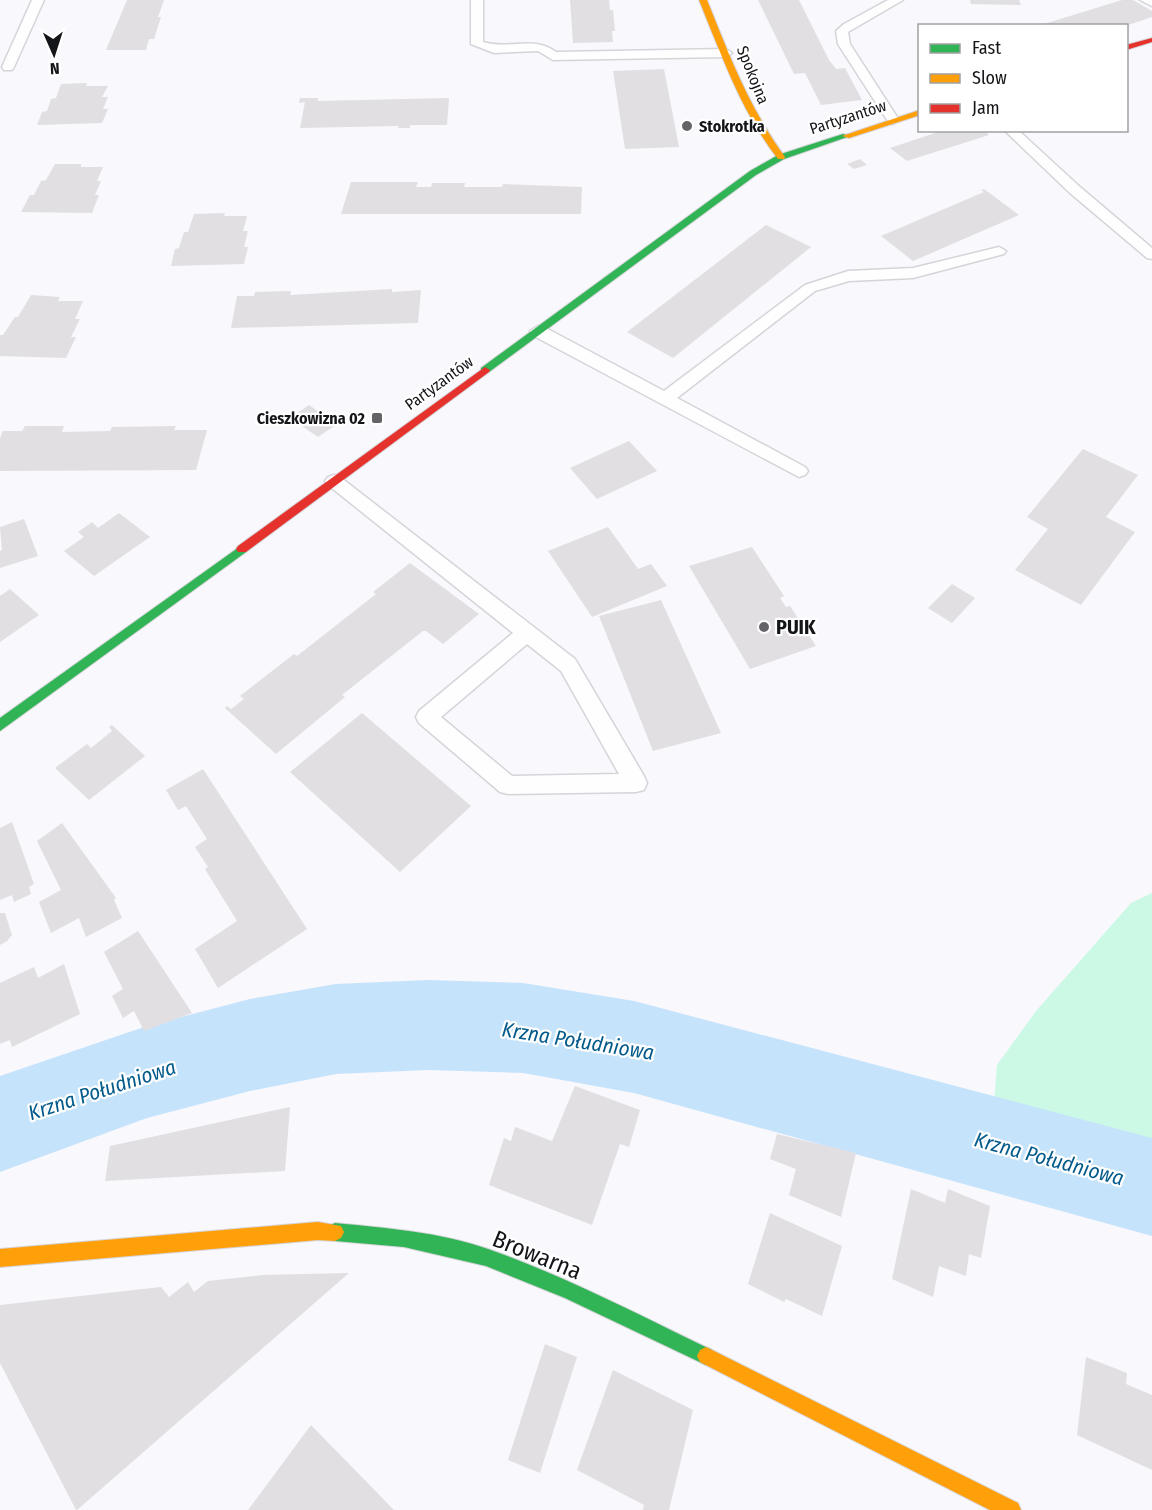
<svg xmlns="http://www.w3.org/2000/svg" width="1152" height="1510" viewBox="0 0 1152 1510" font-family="'Fira Sans Condensed',sans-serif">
<rect width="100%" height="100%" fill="#f8f8fd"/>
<polygon fill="#cbf9e5" points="1152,893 1152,1159 993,1116 997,1065 1036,1011 1131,903"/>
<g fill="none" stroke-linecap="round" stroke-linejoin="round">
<polygon fill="#c6e3fc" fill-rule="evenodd" points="428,980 523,983 634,1001 1152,1138 1152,1236 634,1093 523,1073 428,1070 336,1074 250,1091 147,1118 0,1172 0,1076 147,1026 250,999 336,984"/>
</g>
<g fill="#e1dfe2">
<polygon points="127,0 164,0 158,17 161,17 154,39 149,39 146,50 106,50"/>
<polygon points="570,0 609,0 610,10 613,10 615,31 612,31 613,42 573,43"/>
<polygon points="758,0 799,0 829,60 836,69 845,68 862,100 821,105 805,73 794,74"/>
<polygon points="970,0 1019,0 1021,5 971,4"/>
<polygon points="1122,0 1133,0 1152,11 1152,17 1125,26 1044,24"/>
<polygon points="664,69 679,147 625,149 613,71"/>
<polygon points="87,83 86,86 108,86 102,97 108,97 103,109 108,109 102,123 37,125 42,112 47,111 51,99 56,98 61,84"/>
<polygon points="300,98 318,98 318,101 449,98 447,125 410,125 410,128 398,128 398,126 300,128 305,102 299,103"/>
<polygon points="944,130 984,130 989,135 907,161 890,148"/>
<polygon points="860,159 867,165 854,169 847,164"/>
<polygon points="55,164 81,164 81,167 103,167 97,181 101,181 95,195 99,195 92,213 21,212 30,195 34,195 41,181 46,180"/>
<polygon points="351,182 418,182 416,187 431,187 432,183 465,183 464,187 502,187 503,184 582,187 581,214 341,214"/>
<polygon points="984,189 1019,215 913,261 881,236 984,192 981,190"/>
<polygon points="225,213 224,216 247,216 243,231 248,231 244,247 248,247 244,264 171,266 175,249 179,248 184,232 188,232 194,214"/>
<polygon points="766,225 811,247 673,358 627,332"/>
<polygon points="392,289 392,292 421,290 418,323 231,328 237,296 254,296 255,292 291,291 290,295"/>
<polygon points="31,295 60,297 58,301 83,301 75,319 80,319 71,337 76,337 66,358 0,356 0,335 3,335 15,317 18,317"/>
<polygon points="309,405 337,424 318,437 290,418"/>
<polygon points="25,426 64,426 62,432 110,431 112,427 176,426 174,430 207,430 196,470 0,471 0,438 3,431 22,431"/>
<polygon points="629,441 657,471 597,499 570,468"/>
<polygon points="1083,449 1138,475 1106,517 1135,532 1081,605 1015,570 1048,529 1027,517"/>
<polygon points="119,513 150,537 94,576 64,551 84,537 78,532 92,522 98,528"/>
<polygon points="24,519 38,556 0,568 0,551 2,550 0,527"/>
<polygon points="608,527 638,569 651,564 667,586 592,617 548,551"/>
<polygon points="752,547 784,596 780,598 786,607 790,606 816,646 750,669 689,566"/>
<polygon points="410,563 479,614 443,644 426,631 423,631 342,695 345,697 276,754 225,708 227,706 231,709 244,699 240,696 294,654 297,656 376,594 373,592"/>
<polygon points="952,584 975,598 952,623 928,608"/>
<polygon points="10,589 39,615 0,642 0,596"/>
<polygon points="661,600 721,733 653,751 599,616"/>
<polygon points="362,713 471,806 400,872 290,772"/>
<polygon points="112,725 145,756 89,800 55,768 87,744 91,748 112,731 109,727"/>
<polygon points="203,769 307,929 218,988 195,949 237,921 205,869 208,867 195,847 207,839 186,806 178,810 166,790"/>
<polygon points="12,822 34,884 29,887 31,894 14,902 12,895 0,900 0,828"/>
<polygon points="62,823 116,898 114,900 122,918 86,937 79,918 51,933 39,902 61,890 37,841"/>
<polygon points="0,913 5,913 12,935 7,941 0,945"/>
<polygon points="138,931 192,1013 144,1031 134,1011 123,1018 112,996 123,989 104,952"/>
<polygon points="64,964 80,1014 12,1047 10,1040 0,1044 0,983 34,967 38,978"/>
<polygon points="575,1086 640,1110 629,1147 620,1144 592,1225 489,1185 504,1138 511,1141 515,1127 552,1141"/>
<polygon points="290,1107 285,1171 105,1181 110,1146"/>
<polygon points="777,1134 856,1153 841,1217 789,1195 796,1169 770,1159"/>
<polygon points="911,1189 945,1203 948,1189 990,1206 981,1258 969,1254 966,1276 939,1266 933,1297 892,1279"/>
<polygon points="770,1213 842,1246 822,1316 786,1299 784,1302 748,1284"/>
<polygon points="349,1273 77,1510 76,1510 0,1363 0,1305 161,1287 169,1297 188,1282 194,1292 208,1281 262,1275"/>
<polygon points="545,1344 577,1357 540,1473 508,1460"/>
<polygon points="1086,1357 1127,1373 1126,1384 1152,1395 1152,1470 1077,1435"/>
<polygon points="613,1370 693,1410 669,1510 643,1510 644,1505 577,1470"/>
<polygon points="311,1425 394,1510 248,1510"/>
</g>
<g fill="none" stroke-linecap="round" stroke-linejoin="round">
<g stroke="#d5d5d9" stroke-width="3">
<g id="lane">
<polygon points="32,0 44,0 14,67 12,70 4,70 2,67"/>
<path d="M 471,0 L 483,0 L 483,42 C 510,50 533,35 556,52 L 726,49 L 732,53 L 726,57 L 553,60 L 538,51 L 494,53 L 471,44 Z"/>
<polygon points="888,0 903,0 848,32 850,44 899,120 893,124 887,120 838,44 836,31 844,24"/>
<polygon points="1140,0 1152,0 1152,6"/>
<polygon points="1004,130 1018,130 1080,187 1152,248 1152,259 1147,258 1070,193"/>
<polygon points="999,247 1006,251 1004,254 913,278 849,281 815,291 677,398 805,467 808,471 805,475 799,477 532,335 530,331 538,326 544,327 664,391 805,285 848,271 913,268"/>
<path d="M 334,475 L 340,477 L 575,659 L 644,776 L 647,783 L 644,790 L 636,792 L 508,794 L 500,792 L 419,723 L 416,717 L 419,711 L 513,633 L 328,485 L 325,481 L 328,477 ZM 527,644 L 561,671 L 619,774 L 512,776 L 441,717 Z"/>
</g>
</g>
<g stroke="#d5d5d9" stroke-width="2">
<g id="fast">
<polygon points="843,134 850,136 784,159 756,175 489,372 481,372 481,368 750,171 778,155"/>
<polygon points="242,545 246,546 248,549 246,552 0,731 0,718"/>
<path d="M 335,1223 C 385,1228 440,1232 488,1249 C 565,1276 639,1315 712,1350 L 715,1356 L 712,1362 L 706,1365 L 565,1298 L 486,1266 L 404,1247 L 335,1241 L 329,1238 L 326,1232 L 329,1226 Z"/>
</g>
</g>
<g stroke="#d5d5d9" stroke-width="2">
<g id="slow">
<path d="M 699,0 L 707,0 C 730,57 748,106 785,157 L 784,159 L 778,159 C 741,111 722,56 699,0 Z"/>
<polygon points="920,110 920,115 849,138 842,136"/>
<polygon points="318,1222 341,1226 344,1232 341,1238 335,1241 318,1240 0,1267 0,1249"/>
<polygon points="706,1347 1018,1503 1021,1510 990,1510 700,1362 697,1356 700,1350"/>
</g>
</g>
<g stroke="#d5d5d9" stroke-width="2">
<g id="jam">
<polygon points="1152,38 1152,42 1126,50 1126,45"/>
<polygon points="485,367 490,370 489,372 246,552 238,552 236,549 238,546"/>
</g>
</g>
<use href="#lane" fill="#fefeff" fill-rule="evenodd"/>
<use href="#fast" fill="#30b455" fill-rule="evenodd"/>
<use href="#slow" fill="#ff9f0a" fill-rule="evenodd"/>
<use href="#jam" fill="#e5322d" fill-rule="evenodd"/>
</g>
<g fill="#646468" stroke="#fff" stroke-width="2">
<circle cx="687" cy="126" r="6"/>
<rect x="371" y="412" width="12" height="12" rx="3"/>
<circle cx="764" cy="627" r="6"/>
</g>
<g text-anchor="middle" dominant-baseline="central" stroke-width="4.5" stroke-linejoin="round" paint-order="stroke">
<g font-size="16" fill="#141518" stroke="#fff">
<text transform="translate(753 75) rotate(68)">Spokojna</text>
<text transform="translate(848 117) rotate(-18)">Partyzantów</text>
<text transform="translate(439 383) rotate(-36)">Partyzantów</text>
</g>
<g font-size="16" font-weight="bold" fill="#141518" stroke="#fff" text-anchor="start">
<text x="699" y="126">Stokrotka</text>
<text x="365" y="418" text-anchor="end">Cieszkowizna 02</text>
</g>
<g font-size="20" font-weight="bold" fill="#141518" stroke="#fff" text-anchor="start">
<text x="776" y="627">PUIK</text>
</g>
<g font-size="21" font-style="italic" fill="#035b8c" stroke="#fff">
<text transform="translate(578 1041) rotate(9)">Krzna Południowa</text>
<text transform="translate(102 1090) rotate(-18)">Krzna Południowa</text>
<text transform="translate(1049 1159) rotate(15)">Krzna Południowa</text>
</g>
<g font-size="24" fill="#141518" stroke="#fff">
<text transform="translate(537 1255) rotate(22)">Browarna</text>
</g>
</g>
<rect x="918" y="24" width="210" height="108" fill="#ffffff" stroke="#a1a1a3" stroke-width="1.5"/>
<rect x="930" y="44" width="30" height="9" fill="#30b455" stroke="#a1a1a3" stroke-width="1.5"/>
<text x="972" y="54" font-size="18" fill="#141518">Fast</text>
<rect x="930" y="74" width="30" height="9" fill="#ff9f0a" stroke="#a1a1a3" stroke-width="1.5"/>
<text x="972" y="84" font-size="18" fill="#141518">Slow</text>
<rect x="930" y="104" width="30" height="9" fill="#e5322d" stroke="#a1a1a3" stroke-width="1.5"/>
<text x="972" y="114" font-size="18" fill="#141518">Jam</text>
<g transform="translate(54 54) rotate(177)" stroke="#ffffff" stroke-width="4.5" paint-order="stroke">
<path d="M0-4.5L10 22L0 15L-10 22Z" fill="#141518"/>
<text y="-9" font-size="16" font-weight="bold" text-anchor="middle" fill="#141518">N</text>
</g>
</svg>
